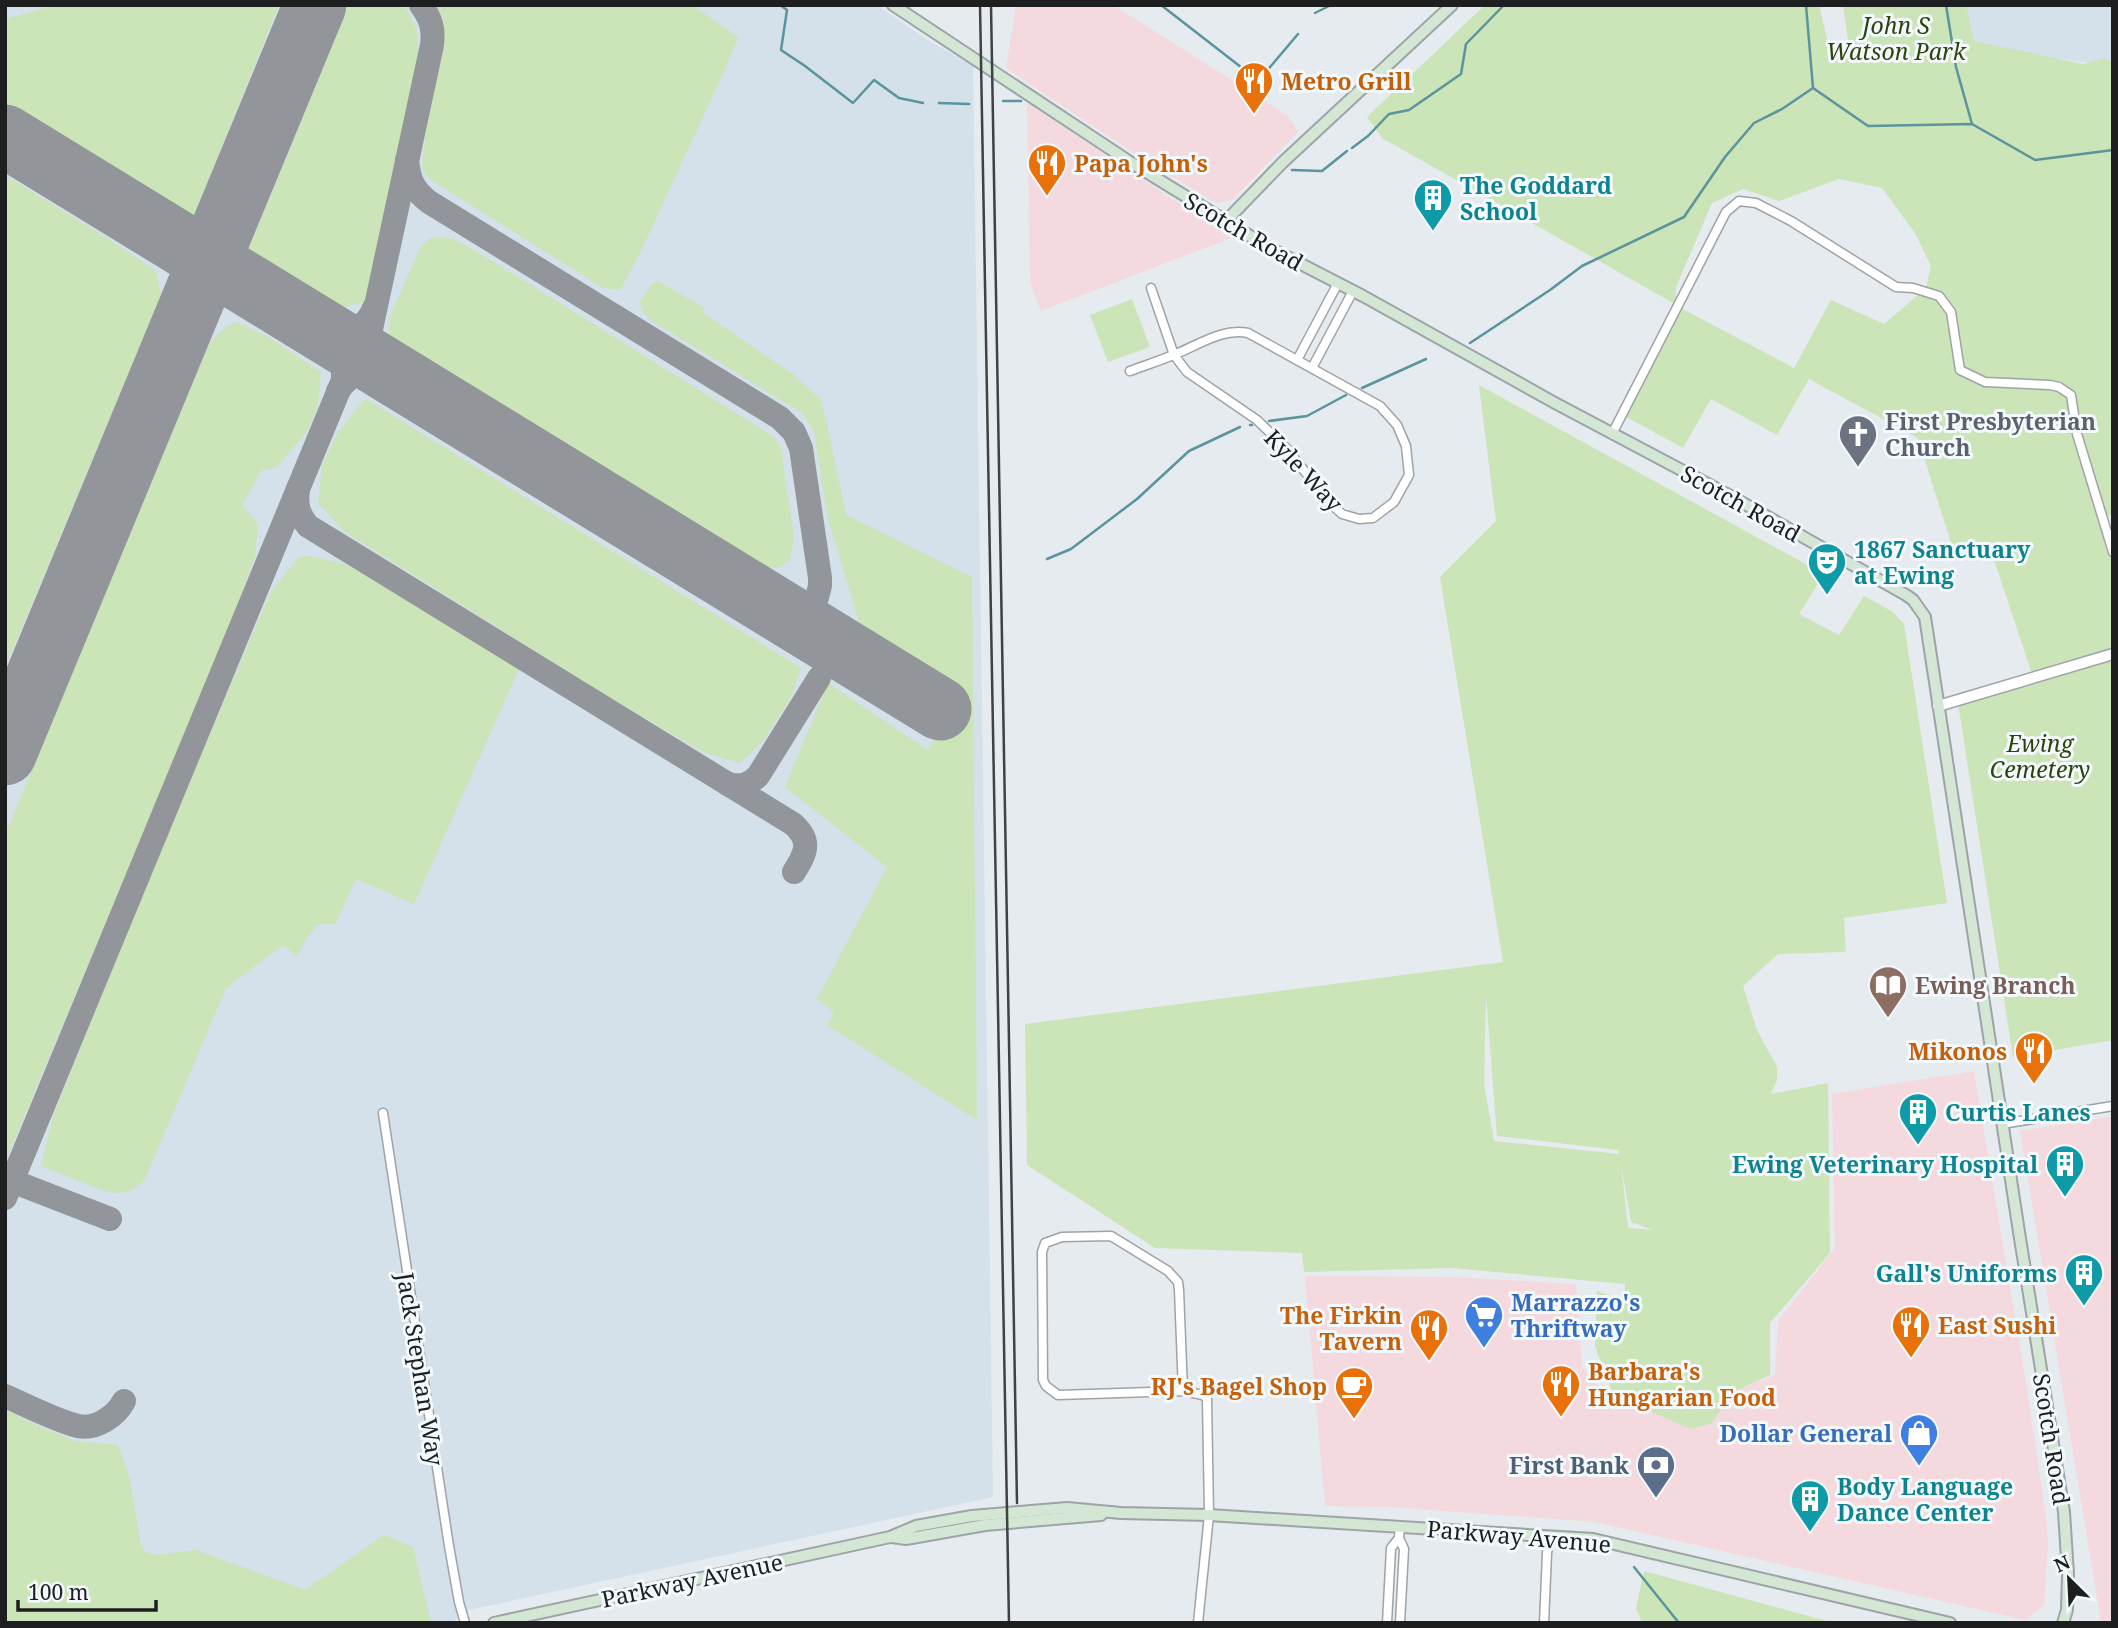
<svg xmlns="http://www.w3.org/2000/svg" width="2118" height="1628" viewBox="0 0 2118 1628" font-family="'Noto Serif',serif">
<rect width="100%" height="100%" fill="#e6ebf0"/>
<g fill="#f4d9de">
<polygon points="1016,5 1113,5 1287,115 1298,132 1232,200 1216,203 1143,159 1006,68"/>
<polygon points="1027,103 1231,238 1041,311 1030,282"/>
<polygon points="1974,1071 2026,1383 2046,1516 2048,1544 2044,1605 2025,1620 1595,1522 1389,1507 1325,1506 1305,1276 1454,1277 1576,1284 1582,1367 1613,1402 1636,1405 1690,1429 1711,1424 1732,1392 1775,1375 1778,1321 1835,1248 1832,1094"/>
<polygon points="2113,1116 2113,1623 2101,1623 2020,1131"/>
</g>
<g fill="#d4e0ea">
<polygon points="5,5 877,5 926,39 973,66 993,1497 469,1610 451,1623 5,1623"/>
<polygon points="1959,5 2113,5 2113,70 2103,65 1968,46"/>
</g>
<g fill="#cbe4b8" fill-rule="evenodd">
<polygon points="57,5 279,5 193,217 5,102 5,19"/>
<path d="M 349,5 L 404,5 C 418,27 419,35 417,60 L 368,292 L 364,302 L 340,308 L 248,251 Z"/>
<polygon points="435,5 692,5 738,37 721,78 640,253 620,290 603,288 431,180 422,169 425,135 441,54 444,19"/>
<path d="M 1485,5 L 1819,5 L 1828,43 L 1850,54 L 1843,5 L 1966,5 L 1974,41 L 2083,64 L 2104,58 L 2113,63 L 2113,514 L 2102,517 L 2113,552 L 2113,1040 L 2013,1057 L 1958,703 L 2034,680 L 1990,548 L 1956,559 L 1918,438 L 1809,379 L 1777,435 L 1711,399 L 1683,448 L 1617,412 L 1675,304 L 1382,138 L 1367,117 ZM 1839,179 L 1882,188 L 1915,233 L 1931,266 L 1926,288 L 1884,324 L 1831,300 L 1794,368 L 1675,305 L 1676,287 L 1712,203 L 1743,189 L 1779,201 Z"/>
<polygon points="5,175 107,238 156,271 161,295 5,668"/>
<polygon points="442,237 454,239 489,259 774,437 781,448 794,537 790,560 778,568 760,567 393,341 388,332 390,316 421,246 430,238"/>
<polygon points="658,281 705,308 702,312 794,375 820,399 827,423 846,515 972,577 977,1120 827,1025 834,1012 817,999 887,867 785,787 828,683 928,750 961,689 861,629 827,515 814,432 802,413 652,321 643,313 640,302 652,284"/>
<polygon points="1132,299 1150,347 1108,362 1090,315"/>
<polygon points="237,322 266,336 321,372 318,406 306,433 276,468 262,470 242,505 258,524 255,556 226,636 5,1162 5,835 210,342 227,326"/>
<path d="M 1479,385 L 1824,574 L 1799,614 L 1839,635 L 1864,596 L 1893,612 L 1904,624 L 1947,903 L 1844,918 L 1846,952 L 1778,954 L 1743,986 L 1757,1030 L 1777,1067 L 1777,1080 L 1771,1094 L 1828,1083 L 1830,1253 L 1770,1323 L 1770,1375 L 1733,1392 L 1711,1424 L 1690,1429 L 1636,1405 L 1615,1399 L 1595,1347 L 1597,1291 L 1624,1301 L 1625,1284 L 1452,1268 L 1304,1272 L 1302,1253 L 1155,1248 L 1027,1165 L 1025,1024 L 1503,962 L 1440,577 L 1496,521 ZM 1486,996 L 1497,1136 L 1618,1150 L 1619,1154 L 1494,1141 L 1484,1084 ZM 1621,1164 L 1631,1222 L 1653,1230 L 1628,1228 Z"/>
<polygon points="366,399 801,668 790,699 763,741 740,763 705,753 612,699 345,532 318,503 322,465 338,432 363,401"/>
<path d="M 305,555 L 345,564 L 359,571 L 519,669 L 414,904 L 356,879 L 336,923 L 317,925 L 306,939 L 297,956 L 283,945 L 226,988 L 146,1177 C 127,1202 106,1192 82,1182 C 68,1177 55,1172 41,1166 L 53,1116 L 166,836 L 271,592 L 297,559 Z"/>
<polygon points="5,1409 38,1426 76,1441 118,1445 130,1479 141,1546 147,1553 155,1555 196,1550 305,1590 384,1535 413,1547 430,1619 433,1623 5,1623"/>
<polygon points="1644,1571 1834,1623 1642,1623 1636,1608"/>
</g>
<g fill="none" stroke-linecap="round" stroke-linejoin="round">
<g stroke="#5a949c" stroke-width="2.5">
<polyline points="780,5 787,10 781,50 805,66 853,103 874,80 899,98 923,103"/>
<polyline points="1161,5 1246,71 1265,73 1298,34"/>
<polyline points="1806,5 1813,88 1868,126 1972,124 2035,160 2113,150"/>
<polyline points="1946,5 1956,67 1972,124"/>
<polyline points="1315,13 1331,5"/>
<polyline points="1003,101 1021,101"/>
<polyline points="939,103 969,104"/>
<polyline points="1352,148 1368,136 1389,114 1409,110 1461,74 1466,44 1504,5"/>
<polyline points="1292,170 1322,171 1347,151"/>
<polyline points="1470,343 1550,290 1582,266 1684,217 1725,157 1754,123 1782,109 1813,88"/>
<polyline points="1362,388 1426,359"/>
<polyline points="1269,421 1307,416 1346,395"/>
<polyline points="1250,425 1252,425"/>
<polyline points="1047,559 1071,549 1137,499 1189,451 1240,427"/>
<polyline points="1634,1567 1679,1623"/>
</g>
<g stroke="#92969a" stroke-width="24">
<polyline points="303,34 307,5"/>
<path d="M 407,160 C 409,179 413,190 429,202 L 780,418 L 794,432 L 801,448 L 820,578 L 820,586 L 816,601"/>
<path d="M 314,325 C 318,328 324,332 329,333 C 348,338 368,325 374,308"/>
<path d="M 398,377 C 374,364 370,357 371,329 L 432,45 C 434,28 431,19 421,5"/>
<path d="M 338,391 C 360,357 388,377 417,389"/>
<path d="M 298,489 C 296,505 298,514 308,526 L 793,824 C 812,841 806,853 794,872"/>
<path d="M 728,784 C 740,787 749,785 758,776 L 819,678"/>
<polyline points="12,1181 110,1219"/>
<polyline points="5,1198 343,380 343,360 332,336"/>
<path d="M 5,1396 C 26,1405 57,1421 78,1426 C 96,1430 116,1416 124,1401"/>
</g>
<g stroke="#92969a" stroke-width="63">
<polyline points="5,136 940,709"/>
<polyline points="5,754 315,5"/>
</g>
<g stroke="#9ea3a7" stroke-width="11">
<g id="minor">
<polyline points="1297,360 1338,283"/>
<polyline points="1312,368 1353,291"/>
<path d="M 1130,371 C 1146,365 1162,360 1178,353 C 1200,344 1223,328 1248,333 L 1380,406 L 1397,425 L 1406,446 L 1409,475 L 1394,502 L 1373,518 L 1359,519 L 1342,514 L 1329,502 L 1287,449 L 1257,420 L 1187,372 L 1174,355 L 1151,288"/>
<polyline points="1612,434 1726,212 1739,201 1756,203 1791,221 1896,287 1913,288 1939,296 1951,312 1960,370 1985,382 2050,385 2059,387 2071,395 2077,434 2113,552"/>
<polyline points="383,1113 449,1546 459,1602 465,1623"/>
<polyline points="2002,1124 2113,1106"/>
<polyline points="1183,1391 1179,1290 1178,1282 1168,1271 1111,1236 1062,1237 1045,1243 1042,1252 1043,1380 1046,1386 1058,1395 1183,1391 1203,1395 1207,1399 1209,1515 1198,1623"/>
<polyline points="1399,1538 1404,1549 1400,1623"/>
<polyline points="1387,1623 1391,1548 1399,1538 1400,1526"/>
<polyline points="1544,1623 1547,1553 1550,1536"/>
</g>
</g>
<g stroke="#9ea3a7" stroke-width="13">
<polyline id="tertiary" points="1938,706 2113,654"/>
</g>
<g stroke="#9ea3a7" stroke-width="14">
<g id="secondary">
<polyline points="893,5 1130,162 1268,247 1363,296 1555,403 1736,499 1906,595 1913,600 1925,617 2019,1232 2064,1512 2068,1574 2067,1610 2063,1623"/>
<polyline points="1225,222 1283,162 1452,5"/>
<polyline points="892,1537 906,1539 985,1525 1101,1515"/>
<polyline points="494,1623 890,1537 916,1526 972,1516 1067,1508 1121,1513 1209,1515 1593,1539 1950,1623"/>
</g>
</g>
<use href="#minor" stroke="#fff" stroke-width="8"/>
<use href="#tertiary" stroke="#fff" stroke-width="10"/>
<use href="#secondary" stroke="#d4e7d5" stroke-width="10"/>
<g stroke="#3f4144" stroke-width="2.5">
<polyline points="980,5 1009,1623"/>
<polyline points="991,5 1017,1503"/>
</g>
</g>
<defs>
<g id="restaurant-pin" transform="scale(2.0125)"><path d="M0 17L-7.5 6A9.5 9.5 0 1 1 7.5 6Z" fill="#e8710a" stroke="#f3f9fd"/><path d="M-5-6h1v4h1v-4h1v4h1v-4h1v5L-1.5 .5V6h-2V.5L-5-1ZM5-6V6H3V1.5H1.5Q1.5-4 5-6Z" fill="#fff"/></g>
<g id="building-pin" transform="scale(2.0125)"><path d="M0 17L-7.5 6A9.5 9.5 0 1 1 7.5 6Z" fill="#0f9aa8" stroke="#f3f9fd"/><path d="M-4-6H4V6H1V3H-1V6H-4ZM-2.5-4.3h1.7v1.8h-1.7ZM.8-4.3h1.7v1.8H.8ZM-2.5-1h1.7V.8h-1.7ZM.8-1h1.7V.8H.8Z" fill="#fff"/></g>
<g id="church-pin" transform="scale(2.0125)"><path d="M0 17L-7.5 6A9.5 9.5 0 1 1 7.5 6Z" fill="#6b7280" stroke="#f3f9fd"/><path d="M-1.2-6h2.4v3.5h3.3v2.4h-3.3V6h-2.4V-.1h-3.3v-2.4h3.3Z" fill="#fff"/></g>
<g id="theatre-pin" transform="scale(2.0125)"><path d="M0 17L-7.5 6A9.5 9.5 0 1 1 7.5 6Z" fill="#0f9aa8" stroke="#f3f9fd"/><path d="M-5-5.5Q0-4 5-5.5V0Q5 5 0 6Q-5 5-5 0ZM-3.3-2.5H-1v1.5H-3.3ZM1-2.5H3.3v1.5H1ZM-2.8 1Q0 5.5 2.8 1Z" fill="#fff"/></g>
<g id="library-pin" transform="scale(2.0125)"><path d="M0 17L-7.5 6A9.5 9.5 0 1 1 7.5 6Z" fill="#8d6e63" stroke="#f3f9fd"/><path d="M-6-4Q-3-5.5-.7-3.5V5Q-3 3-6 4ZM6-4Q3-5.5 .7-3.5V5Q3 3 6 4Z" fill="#fff"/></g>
<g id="supermarket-pin" transform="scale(2.0125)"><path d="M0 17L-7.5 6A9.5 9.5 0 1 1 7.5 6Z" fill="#3f7fe0" stroke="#f3f9fd"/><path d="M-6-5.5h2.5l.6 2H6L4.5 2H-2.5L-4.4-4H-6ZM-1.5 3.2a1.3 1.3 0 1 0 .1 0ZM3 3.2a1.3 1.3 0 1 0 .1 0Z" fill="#fff"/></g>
<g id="cafe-pin" transform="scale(2.0125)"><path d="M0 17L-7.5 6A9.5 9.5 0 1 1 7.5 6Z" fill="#e8710a" stroke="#f3f9fd"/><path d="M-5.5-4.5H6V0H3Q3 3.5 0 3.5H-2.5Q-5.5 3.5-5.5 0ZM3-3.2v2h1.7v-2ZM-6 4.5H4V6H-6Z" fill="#fff"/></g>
<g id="shop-pin" transform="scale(2.0125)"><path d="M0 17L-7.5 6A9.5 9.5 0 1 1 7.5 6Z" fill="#3f7fe0" stroke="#f3f9fd"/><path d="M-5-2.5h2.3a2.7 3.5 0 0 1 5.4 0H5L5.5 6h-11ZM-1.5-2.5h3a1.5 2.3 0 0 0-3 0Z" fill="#fff"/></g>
<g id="bank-pin" transform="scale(2.0125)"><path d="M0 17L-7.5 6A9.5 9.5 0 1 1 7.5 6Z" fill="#5c6f8a" stroke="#f3f9fd"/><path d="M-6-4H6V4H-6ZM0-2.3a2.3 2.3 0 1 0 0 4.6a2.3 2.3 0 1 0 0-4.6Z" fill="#fff"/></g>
</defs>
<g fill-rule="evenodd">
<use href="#restaurant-pin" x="1254" y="81"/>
<use href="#restaurant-pin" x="1047" y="163"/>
<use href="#building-pin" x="1433" y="198"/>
<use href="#church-pin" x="1858" y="434"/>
<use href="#theatre-pin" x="1827" y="562"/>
<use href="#library-pin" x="1888" y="985"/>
<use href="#restaurant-pin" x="2034" y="1051"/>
<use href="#building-pin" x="1918" y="1112"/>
<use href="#building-pin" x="2065" y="1164"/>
<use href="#building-pin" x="2084" y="1273"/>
<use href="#supermarket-pin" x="1484" y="1315"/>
<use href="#restaurant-pin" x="1911" y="1325"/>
<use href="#restaurant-pin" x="1429" y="1328"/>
<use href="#restaurant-pin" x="1561" y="1384"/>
<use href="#cafe-pin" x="1354" y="1386"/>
<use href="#shop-pin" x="1919" y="1433"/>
<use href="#bank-pin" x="1656" y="1465"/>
<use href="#building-pin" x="1810" y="1499"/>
</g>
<g text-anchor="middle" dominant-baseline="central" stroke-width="6" stroke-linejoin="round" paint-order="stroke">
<g font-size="23" font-style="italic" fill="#2a450b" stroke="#f3f9fd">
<text x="1896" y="25">John S<tspan x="1896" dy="26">Watson Park</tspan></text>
<text x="2040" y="743">Ewing<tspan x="2040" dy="26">Cemetery</tspan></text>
</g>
<g font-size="23" font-weight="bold" fill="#c56008" stroke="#f3f9fd" text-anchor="start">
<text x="1281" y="81">Metro Grill</text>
<text x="1074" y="163">Papa John's</text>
<text x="2007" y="1051" text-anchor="end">Mikonos</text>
<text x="1402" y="1315" text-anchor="end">The Firkin<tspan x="1402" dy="26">Tavern</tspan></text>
<text x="1938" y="1325">East Sushi</text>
<text x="1588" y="1371">Barbara's<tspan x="1588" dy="26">Hungarian Food</tspan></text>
<text x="1327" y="1386" text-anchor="end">RJ's Bagel Shop</text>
</g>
<g font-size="23" font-weight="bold" fill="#0d838f" stroke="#f3f9fd" text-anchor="start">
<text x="1460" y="185">The Goddard<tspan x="1460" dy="26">School</tspan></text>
<text x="1854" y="549">1867 Sanctuary<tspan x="1854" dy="26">at Ewing</tspan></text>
<text x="1945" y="1112">Curtis Lanes</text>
<text x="2038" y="1164" text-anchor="end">Ewing Veterinary Hospital</text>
<text x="2057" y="1273" text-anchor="end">Gall's Uniforms</text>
<text x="1837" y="1486">Body Language<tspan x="1837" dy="26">Dance Center</tspan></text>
</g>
<g font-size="23" fill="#1c1e20" stroke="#f3f9fd">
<text transform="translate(1244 231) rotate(30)">Scotch Road</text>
<text transform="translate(1304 470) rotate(47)">Kyle Way</text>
<text transform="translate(1741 503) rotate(29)">Scotch Road</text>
<text transform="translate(421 1369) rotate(81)">Jack Stephan Way</text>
<text transform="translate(2052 1439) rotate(81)">Scotch Road</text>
<text transform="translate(1519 1536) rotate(5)">Parkway Avenue</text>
<text transform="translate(692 1580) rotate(-12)">Parkway Avenue</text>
</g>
<g font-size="23" font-weight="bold" fill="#5b616d" stroke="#f3f9fd" text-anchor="start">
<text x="1885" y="421">First Presbyterian<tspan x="1885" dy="26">Church</tspan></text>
</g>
<g font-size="23" font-weight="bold" fill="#785e54" stroke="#f3f9fd" text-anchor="start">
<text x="1915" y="985">Ewing Branch</text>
</g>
<g font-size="23" font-weight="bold" fill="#366cbe" stroke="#f3f9fd" text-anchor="start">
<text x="1511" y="1302">Marrazzo's<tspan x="1511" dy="26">Thriftway</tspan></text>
<text x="1892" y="1433" text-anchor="end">Dollar General</text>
</g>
<g font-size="23" font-weight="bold" fill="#4e5e75" stroke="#f3f9fd" text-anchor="end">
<text x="1629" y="1465">First Bank</text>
</g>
</g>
<rect width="2118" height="1628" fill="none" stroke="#1c1e20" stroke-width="14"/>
<g transform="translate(2069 1579) rotate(336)" stroke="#f3f9fd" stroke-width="5" paint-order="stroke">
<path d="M0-5L12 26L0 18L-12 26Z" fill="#1c1e20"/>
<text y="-10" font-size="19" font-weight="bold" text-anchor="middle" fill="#1c1e20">N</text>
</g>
<path d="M18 1600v10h138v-10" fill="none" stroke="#1c1e20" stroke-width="3.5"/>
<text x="28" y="1600" font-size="21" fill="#1c1e20" stroke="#f3f9fd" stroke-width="5" paint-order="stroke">100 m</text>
</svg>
